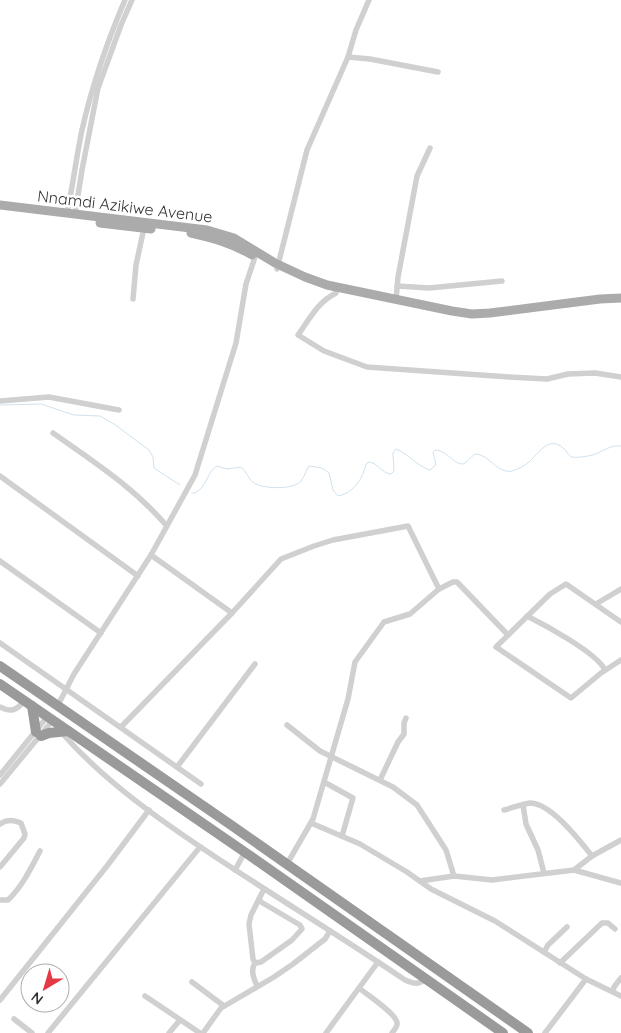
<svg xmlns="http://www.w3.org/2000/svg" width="621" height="1033" viewBox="0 0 621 1033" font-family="Quicksand,sans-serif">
<rect width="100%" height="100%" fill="#fff"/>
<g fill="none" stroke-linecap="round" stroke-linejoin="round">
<g stroke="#cfe2ee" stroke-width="1">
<polyline points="0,405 41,404 74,415 100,416 114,424 149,450 153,457 154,468 180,485"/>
<path d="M 192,493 L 195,493 C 208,486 206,473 217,466 L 227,469 L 241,467 C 247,472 248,479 254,483 C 263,489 294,490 301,481 C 304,477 306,471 309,466 L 322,468 L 329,473 L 333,490 L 338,496 C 354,493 363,478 366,464 L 369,462 C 378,463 381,473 391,474 L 394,471 L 393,453 L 396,449 C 409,454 417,466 430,470 L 436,465 L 433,452 L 435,450 C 449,451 456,468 465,463 C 468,461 471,457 475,454 C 489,454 497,474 512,471 C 518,469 524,466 529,462 C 538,454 549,435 563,448 C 566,450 568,454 571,457 C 579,458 591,456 598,453 C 607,449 611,445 621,446"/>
</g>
<g stroke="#d0d0d0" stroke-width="5.5">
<polyline points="348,57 370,59 438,72"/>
<path d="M 67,213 C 73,186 76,158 82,130 C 92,86 107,42 125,0"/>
<polyline points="75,214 82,170 98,88 121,25 132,0"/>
<polyline points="277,269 307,150 348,57 356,30 369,0"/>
<polyline points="397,286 429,288 502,281"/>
<path d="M 336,293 C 318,302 310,318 298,335 L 324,351 L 367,367 L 509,377 L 547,379 L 568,374 L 595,373 L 621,377"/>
<polyline points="133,299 136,265 144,228"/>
<polyline points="396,300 398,277 417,176 430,148"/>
<polyline points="0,401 49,397 119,410"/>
<path d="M 53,433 C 94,462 133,487 166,525"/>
<polyline points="0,476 138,576"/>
<polyline points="151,555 232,613"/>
<polyline points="0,561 101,633"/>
<polyline points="596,604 621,589"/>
<path d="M 527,616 C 545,625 597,653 605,670"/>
<polyline points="621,622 566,584 550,594 496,647 571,698 601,673 621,660"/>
<polyline points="0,643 201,784"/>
<polyline points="58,705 74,674 151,555 195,475 236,343 246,284 255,257"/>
<path d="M 0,707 C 11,713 17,710 24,701"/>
<polyline points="287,725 320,751 393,787 417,805 446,850 454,876"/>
<polyline points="121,727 232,613 281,559 314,546 333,540 408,526 439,589"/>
<path d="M 61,732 C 105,782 161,821 217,858 C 279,899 343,938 405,980 C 414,984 418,985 426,979"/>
<polyline points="177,767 255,664"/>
<polyline points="0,775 47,717"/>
<polyline points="380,780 398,742 404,734 404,723 406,718"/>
<polyline points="324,782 353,798 342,836"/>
<polyline points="0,784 52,721"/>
<polyline points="523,805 526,824 538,850 544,873"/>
<path d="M 504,810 C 512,808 522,804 530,803 C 551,803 580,841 592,856"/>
<polyline points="311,823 360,844 407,872 431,889 495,921 586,979 621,996"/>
<path d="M 0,824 C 7,819 13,820 21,823 L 25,834 L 24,838 L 0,867"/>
<polyline points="287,864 313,819 348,699 355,662 384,622 410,614 439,589 453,582 457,582 508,635"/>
<polyline points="235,870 245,852"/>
<polyline points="574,870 592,856 621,840"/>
<polyline points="420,881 454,876 492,880 574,870 621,883"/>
<path d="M 0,900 L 8,900 C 22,887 31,868 40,851"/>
<polyline points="544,952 548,945 567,927"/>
<polyline points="255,963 261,962 292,940 302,929 300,925 261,902 259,899"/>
<polyline points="560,963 602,923 608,923 615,929"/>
<polyline points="192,982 224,1006"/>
<path d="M 257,986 C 254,979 250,970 255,963 L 253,959 L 249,924 L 251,915 L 264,889"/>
<path d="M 359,988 C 366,994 397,1014 397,1023 C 398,1026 394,1030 392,1033"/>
<polyline points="613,992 614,987 621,978"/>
<polyline points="145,996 200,1033"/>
<polyline points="0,1000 107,866 149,810"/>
<polyline points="14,1019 32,1033"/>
<polyline points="48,1033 200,847"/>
<polyline points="169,1033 180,1020"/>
<polyline points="203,1033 221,1008 274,977 293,964 325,939 330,931"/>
<polyline points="326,1033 378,962"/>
<polyline points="545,1033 586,979"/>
</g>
<g stroke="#ababab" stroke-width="9">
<polyline points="0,205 207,230 234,238 275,263 305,277 327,285 452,311 472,314 490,313 600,299 621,298"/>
<polyline points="100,223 151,229"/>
<path d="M 191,233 C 213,238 232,243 252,255"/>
</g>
<g stroke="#9a9a9a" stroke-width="10">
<polyline points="0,666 231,825 528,1033"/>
<polyline points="0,684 249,855 503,1033"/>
<polyline points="32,706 36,732"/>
<polyline points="41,736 49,733 68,731"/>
</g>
</g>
<g text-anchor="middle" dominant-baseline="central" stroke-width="5" stroke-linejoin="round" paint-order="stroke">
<g font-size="16" fill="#333" stroke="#fff">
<text transform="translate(125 206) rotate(7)">Nnamdi Azikiwe Avenue</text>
</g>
</g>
<g transform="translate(45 988) rotate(218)"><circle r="24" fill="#ffffff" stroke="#adadad"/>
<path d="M0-4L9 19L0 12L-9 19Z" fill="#e63946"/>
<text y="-8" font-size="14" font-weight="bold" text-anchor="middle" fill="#333333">N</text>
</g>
</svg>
